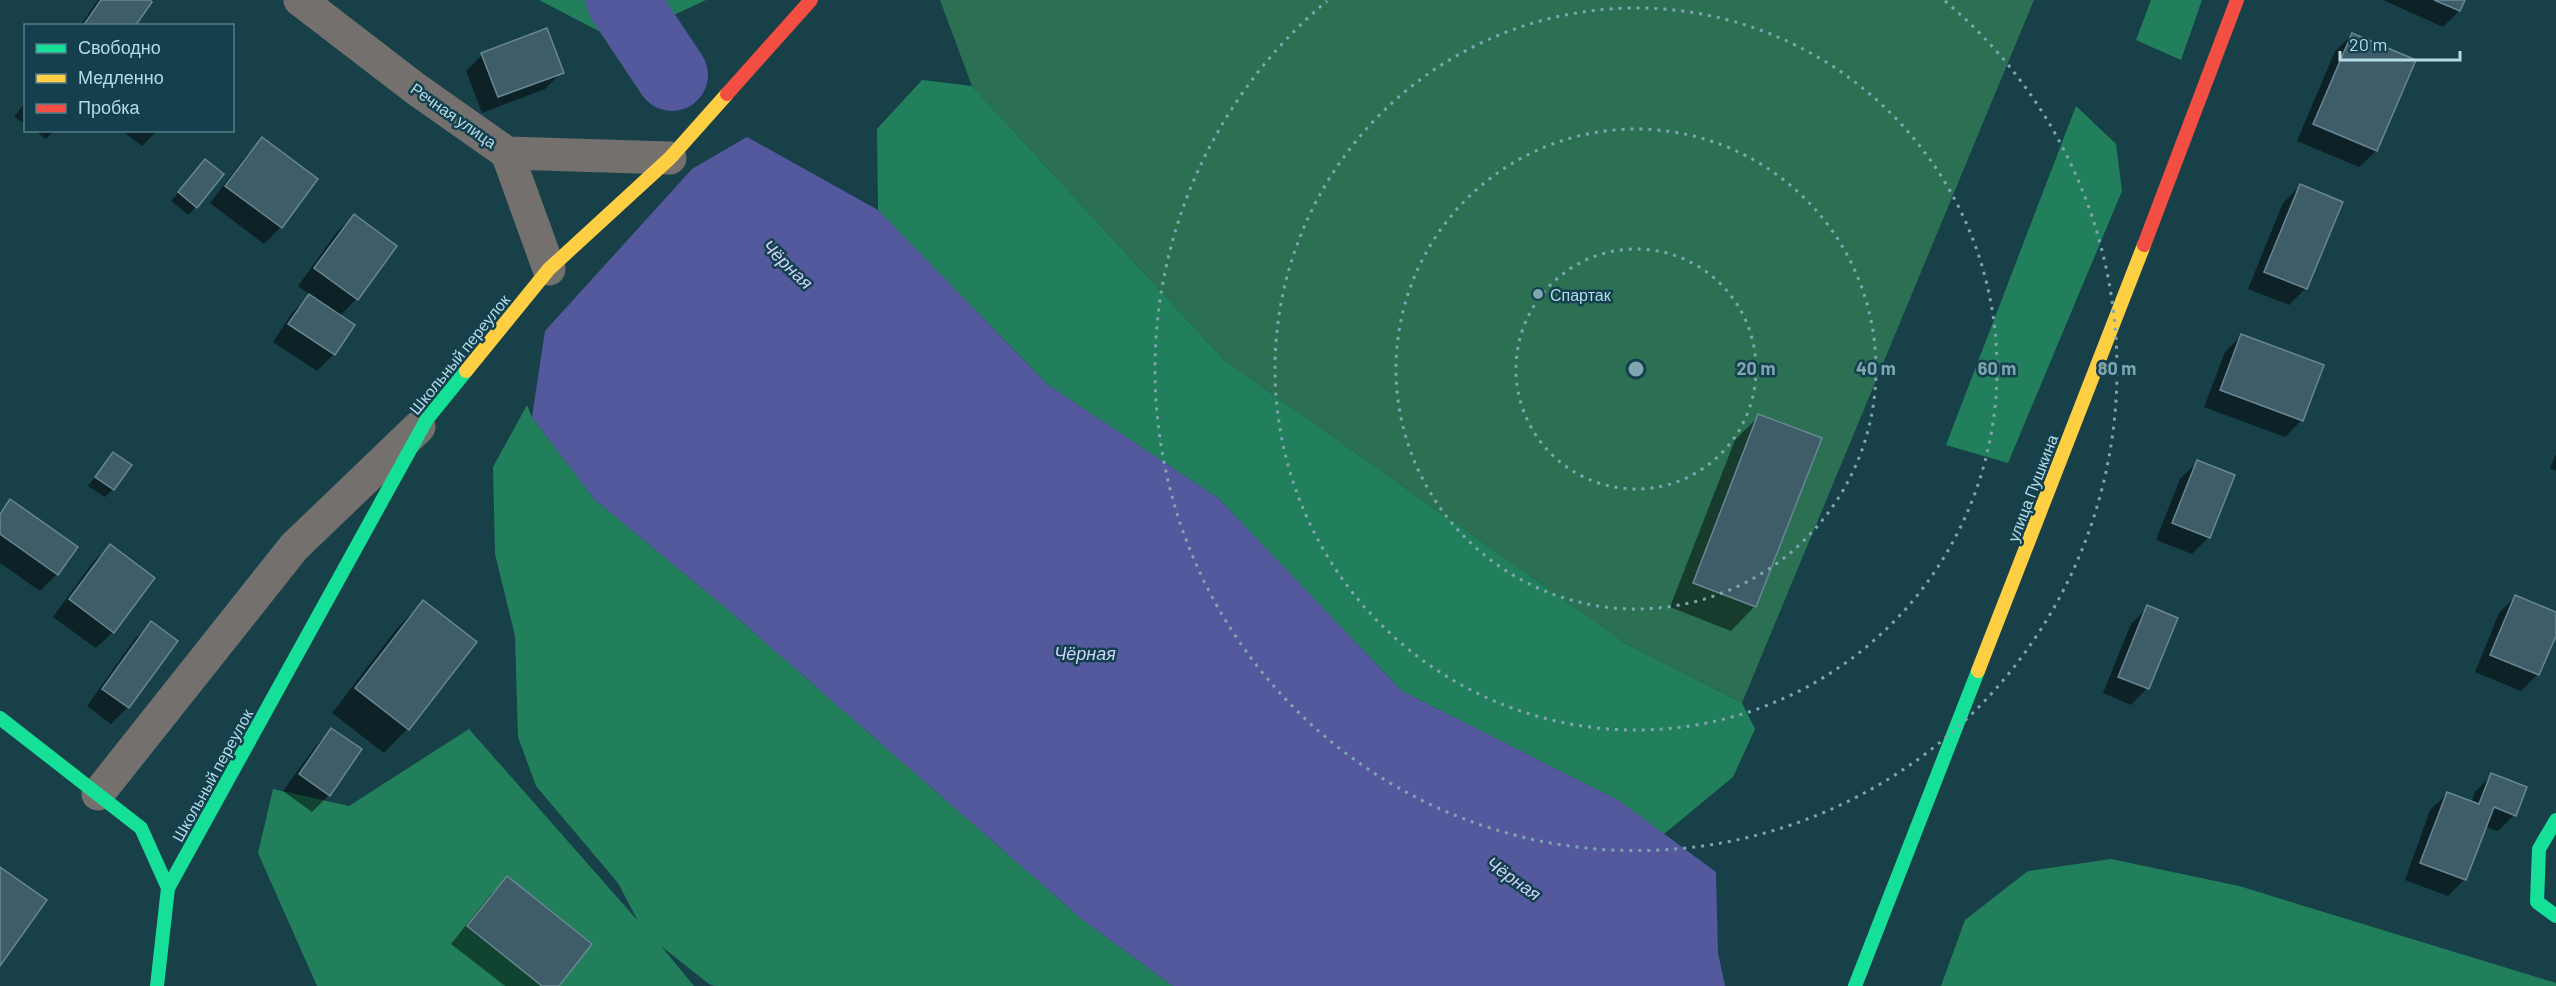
<svg xmlns="http://www.w3.org/2000/svg" width="2556" height="986" viewBox="0 0 2556 986" font-family="Barlow,sans-serif">
<rect width="100%" height="100%" fill="#174049"/>
<polygon fill="#2b7053" points="940,0 2034,0 1742,703 1628,645 1224,360 972,86"/>
<g fill="#21805b">
<polygon points="539,0 706,0 618,41"/>
<polygon points="2151,0 2202,0 2181,60 2136,40"/>
<polygon points="922,80 972,86 1224,360 1628,645 1742,703 1755,729 1733,777 1664,834 1618,800 1402,691 1218,498 1048,385 878,210 877,129"/>
<polygon points="2076,106 2116,144 2122,191 2008,463 1946,445"/>
<polygon points="527,405 532,417 594,499 726,608 1083,920 1173,986 715,986 709,984 661,946 694,986 317,986 258,853 273,789 349,806 469,729 638,921 618,883 536,786 518,737 515,636 495,554 493,467"/>
<polygon points="2111,859 2239,886 2556,983 2556,986 1941,986 1965,920 2028,871"/>
</g>
<polygon fill="#54599d" points="747,137 878,210 1048,385 1218,498 1402,691 1618,800 1716,872 1718,953 1725,986 1173,986 1083,920 726,608 594,499 532,417 545,331 692,169"/>
<g fill="#0007">
<polygon points="98,0 147,0 133,26 80,26"/>
<polygon points="2383,0 2464,0 2459,11 2443,27"/>
<polygon points="2352,35 2414,61 2376,151 2359,167 2297,141 2335,51"/>
<polygon points="482,55 562,72 545,89 482,113 466,71"/>
<polygon points="26,101 26,124 14,117"/>
<polygon points="34,130 55,130 46,139"/>
<polygon points="121,130 158,130 142,146"/>
<polygon points="262,139 316,180 281,227 264,244 210,203 246,156"/>
<polygon points="205,161 196,207 188,215 171,201"/>
<polygon points="2300,186 2306,288 2289,305 2248,289 2283,203"/>
<polygon points="354,215 395,246 356,299 340,316 353,325 334,354 317,371 273,342 292,313 310,295 298,286 337,232"/>
<polygon points="2241,336 2302,420 2285,437 2204,407 2225,352"/>
<polygon points="1759,416 1755,606 1731,631 1670,607 1735,440"/>
<polygon points="113,454 113,489 105,497 88,486"/>
<polygon points="2556,454 2556,471 2550,468"/>
<polygon points="2197,462 2209,537 2192,554 2156,540 2180,479"/>
<polygon points="11,501 76,547 57,574 40,591 0,563 0,512"/>
<polygon points="110,546 113,632 96,648 53,617 93,562"/>
<polygon points="2515,597 2556,613 2556,632 2538,674 2521,691 2475,672 2499,613"/>
<polygon points="423,602 475,642 407,729 384,753 332,713 399,626"/>
<polygon points="2148,607 2147,688 2131,705 2103,693 2131,624"/>
<polygon points="151,623 128,707 111,724 87,706 134,640"/>
<polygon points="331,730 360,750 329,795 312,812 283,791 315,747"/>
<polygon points="2492,775 2514,815 2498,831 2485,827 2465,879 2448,896 2405,880 2430,810 2447,794 2471,803 2475,792"/>
<polygon points="507,878 557,986 505,986 451,944 490,895"/>
</g>
<g fill="none" stroke-linecap="round" stroke-linejoin="round">
<polyline stroke="#54599d" stroke-width="72" points="622,0 672,75"/>
</g>
<g fill="#3f5d68" stroke="#698793" stroke-width="1.5">
<polygon points="101,0 150,0 152,2 135,26 83,26"/>
<polygon points="2434,0 2465,0 2460,11"/>
<polygon points="547,28 564,73 498,97 481,53"/>
<polygon points="2352,33 2416,60 2377,151 2313,124"/>
<polygon points="262,137 318,179 282,228 225,186"/>
<polygon points="205,159 224,174 197,208 178,192"/>
<polygon points="2300,184 2343,202 2307,289 2264,272"/>
<polygon points="354,214 397,246 358,300 314,268"/>
<polygon points="309,294 355,325 335,355 288,324"/>
<polygon points="2241,334 2324,365 2303,421 2220,390"/>
<polygon points="1758,414 1822,438 1756,607 1693,583"/>
<polygon points="113,452 132,465 114,490 95,477"/>
<polygon points="2197,460 2235,475 2210,538 2172,523"/>
<polygon points="10,499 78,547 58,575 0,534 0,514"/>
<polygon points="110,544 155,578 114,633 69,599"/>
<polygon points="2515,595 2556,612 2556,636 2539,675 2490,655"/>
<polygon points="423,600 477,642 409,730 355,688"/>
<polygon points="2147,605 2178,618 2149,689 2118,677"/>
<polygon points="151,621 178,641 129,708 102,689"/>
<polygon points="331,728 362,749 330,796 299,774"/>
<polygon points="2491,773 2527,787 2516,816 2494,807 2466,880 2420,863 2447,792 2479,804"/>
<polygon points="0,867 47,900 0,966"/>
<polygon points="507,876 592,944 559,986 542,986 467,926"/>
</g>
<g fill="none" stroke-linecap="round" stroke-linejoin="round">
<g stroke="#74706e" stroke-width="33">
<polyline points="300,0 416,89 507,153 670,158"/>
<polyline points="507,153 549,269"/>
<polyline points="98,794 294,547 419,427"/>
</g>
<g stroke="#16e098" stroke-width="14">
<polyline points="0,718 141,828 168,888 157,986"/>
<polyline points="2556,820 2539,849 2537,902 2556,916"/>
<polyline points="168,888 427,419 466,371"/>
<polyline points="1855,986 1978,671"/>
</g>
<g stroke="#ffcf43" stroke-width="14">
<polyline points="466,371 549,269 670,158 727,94"/>
<polyline points="1978,671 2144,245"/>
</g>
<g stroke="#f24e42" stroke-width="14">
<polyline points="727,94 811,0"/>
<polyline points="2144,245 2237,0"/>
</g>
</g>
<g fill="none" stroke="#7ea5b0" stroke-width="3" stroke-dasharray="3 6">
<circle cx="1636" cy="369" r="120"/>
<circle cx="1636" cy="369" r="240"/>
<circle cx="1636" cy="369" r="361"/>
<path d="M1945 1A481 481 0 1 1 1327 1"/>
</g>
<circle fill="#7ea5b0" stroke="#14404d" stroke-width="2" cx="1538" cy="294" r="6"/>
<g text-anchor="middle" dominant-baseline="central" stroke-width="5" stroke-linejoin="round" paint-order="stroke">
<g font-size="16" fill="#b5dbe8" stroke="#14404d">
<text transform="translate(454 115) rotate(35)">Речная улица</text>
<text transform="translate(459 354) rotate(-51)">Школьный переулок</text>
<text transform="translate(2032 488) rotate(-69)">улица Пушкина</text>
<text transform="translate(212 775) rotate(-61)">Школьный переулок</text>
</g>
<g font-size="16" fill="#b5dbe8" stroke="#14404d" text-anchor="start">
<text x="1550" y="294">Спартак</text>
</g>
<g font-size="18" font-style="italic" fill="#ced3fc" stroke="#14404d">
<text transform="translate(788 264) rotate(44)">Чёрная</text>
<text x="1085" y="653">Чёрная</text>
<text transform="translate(1514 878) rotate(35)">Чёрная</text>
</g>
</g>
<circle cx="1636" cy="369" r="9" fill="#7ea5b0" stroke="#14404d" stroke-width="3"/>
<g font-size="18" text-anchor="middle" font-weight="bold" fill="#7ea5b0" stroke="#14404d" stroke-width="5" stroke-linejoin="round" paint-order="stroke">
<text x="1756" y="375">20 m</text>
<text x="1876" y="375">40 m</text>
<text x="1997" y="375">60 m</text>
<text x="2117" y="375">80 m</text>
</g>
<rect x="24" y="24" width="210" height="108" fill="#14404d" stroke="#547e8b" stroke-width="1.5"/>
<rect x="36" y="44" width="30" height="9" fill="#16e098" stroke="#547e8b" stroke-width="1.5"/>
<text x="78" y="54" font-size="18" fill="#b5dbe8">Свободно</text>
<rect x="36" y="74" width="30" height="9" fill="#ffcf43" stroke="#547e8b" stroke-width="1.5"/>
<text x="78" y="84" font-size="18" fill="#b5dbe8">Медленно</text>
<rect x="36" y="104" width="30" height="9" fill="#f24e42" stroke="#547e8b" stroke-width="1.5"/>
<text x="78" y="114" font-size="18" fill="#b5dbe8">Пробка</text>
<path d="M2340 51v9h120v-9" fill="none" stroke="#b5dbe8" stroke-width="3"/>
<text x="2349" y="51" font-size="18" fill="#b5dbe8" stroke="#14404d" stroke-width="4.5" paint-order="stroke">20 m</text>
</svg>
